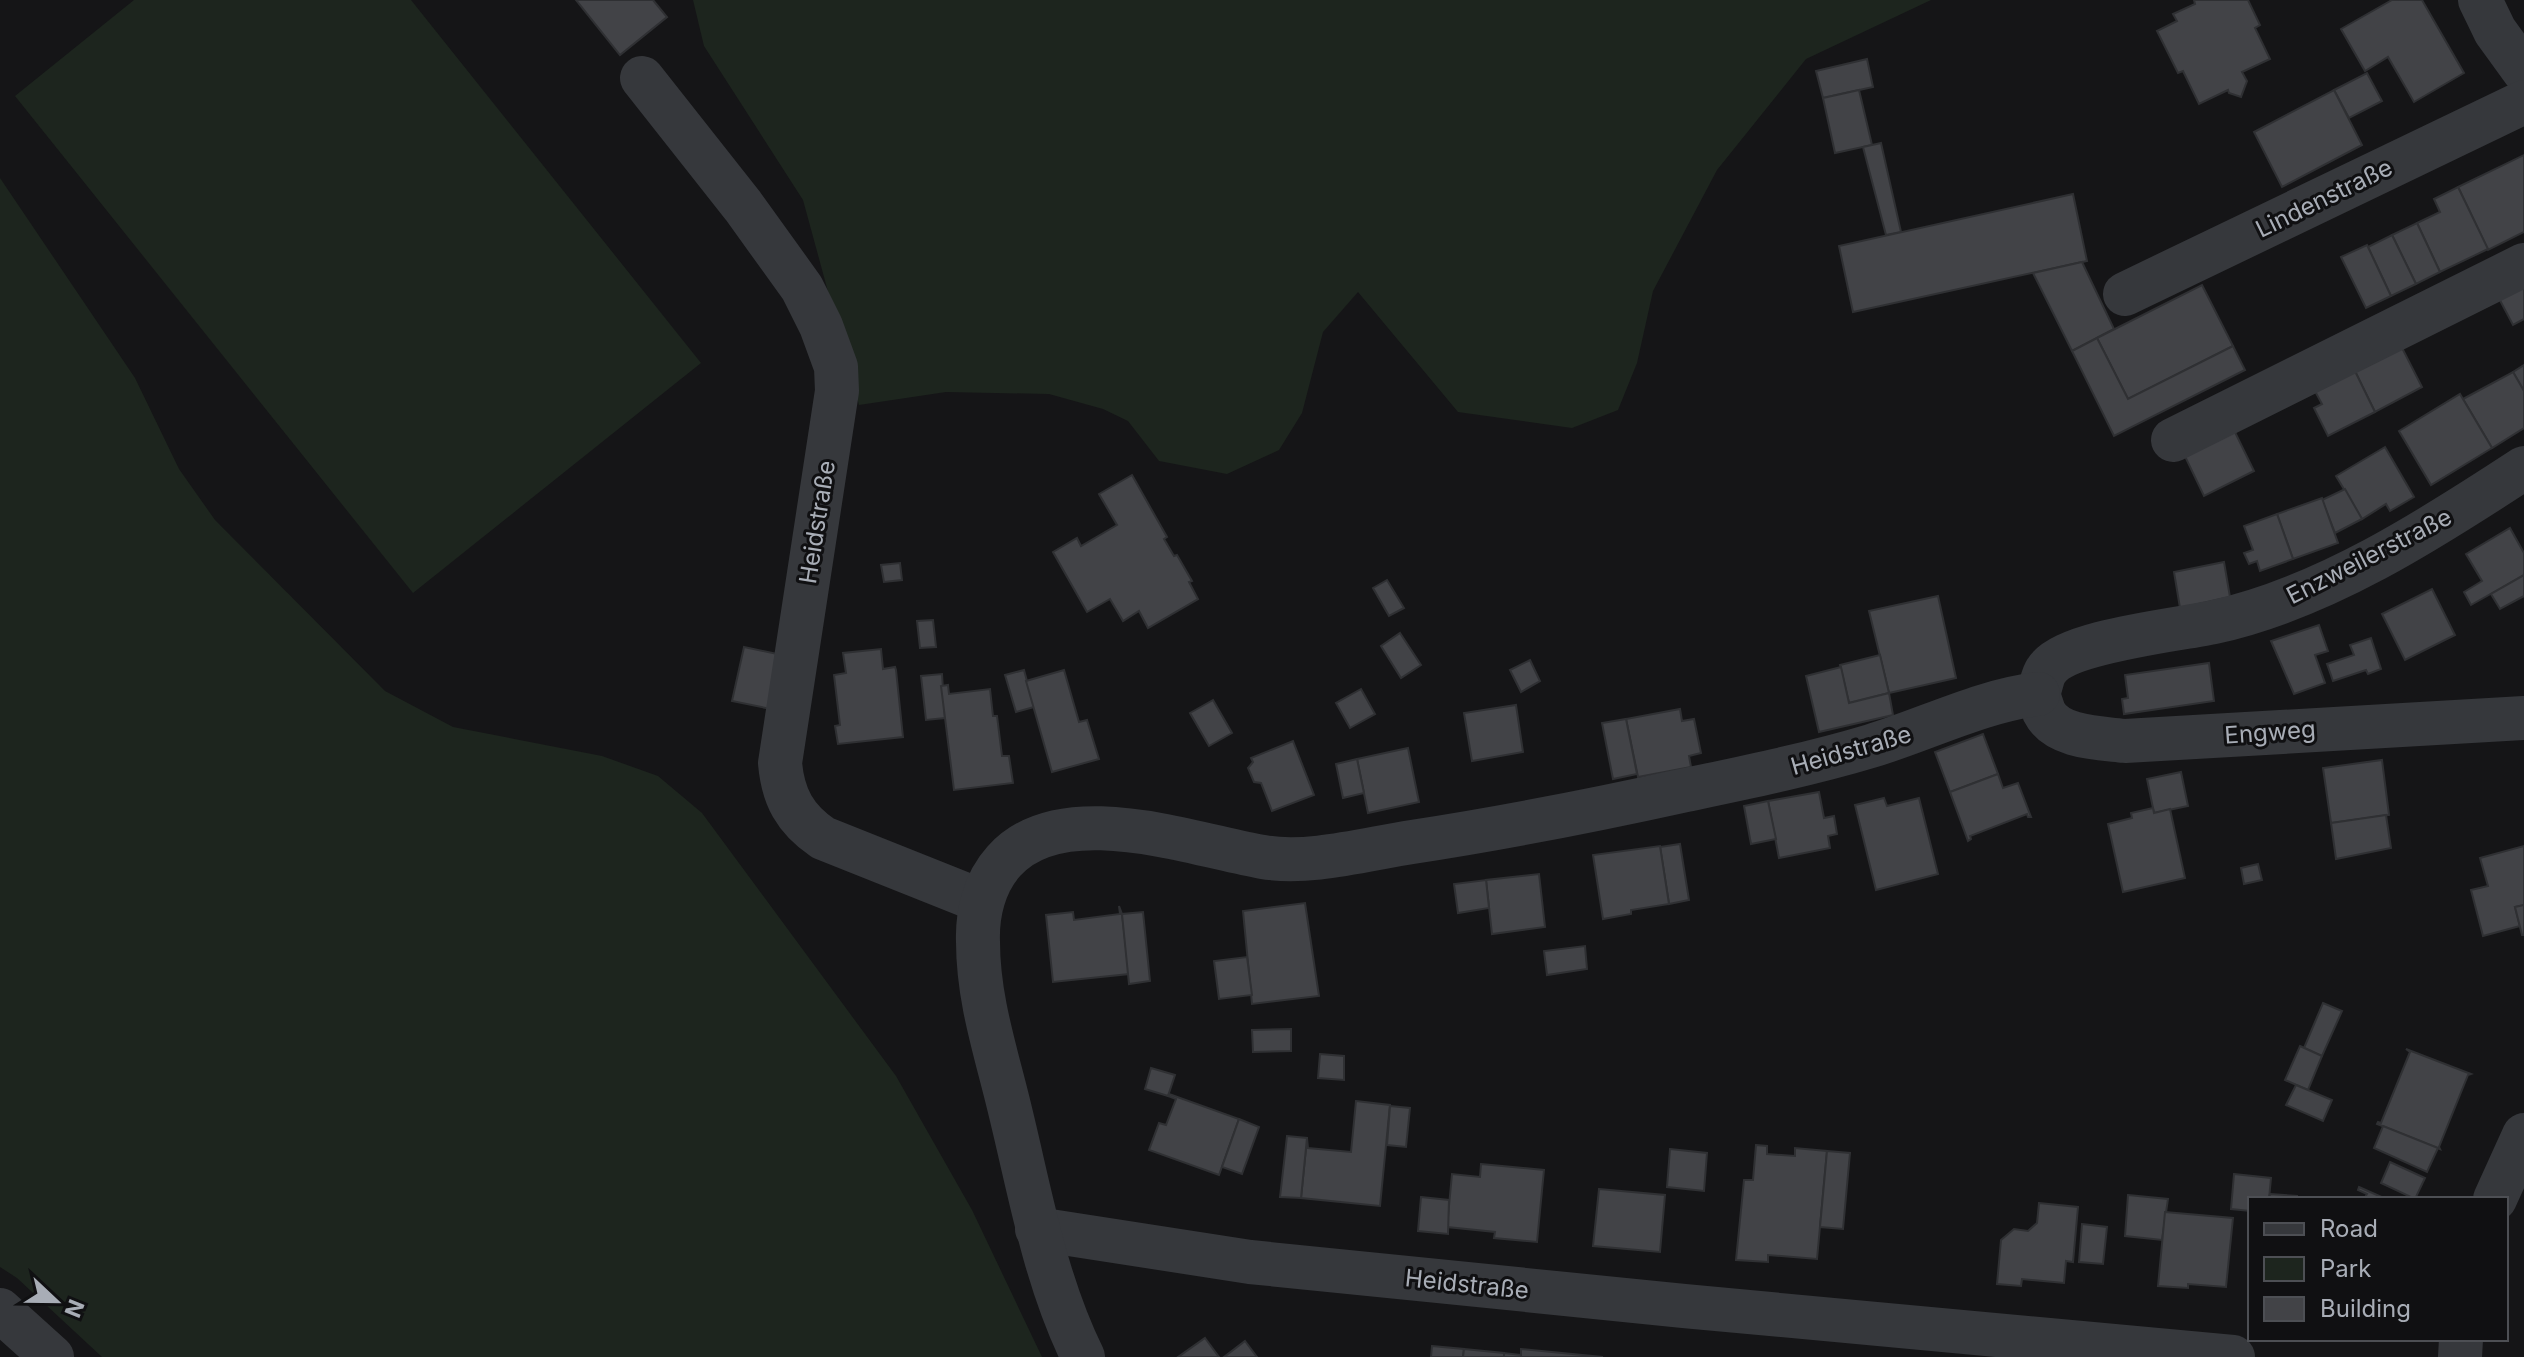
<svg xmlns="http://www.w3.org/2000/svg" width="2524" height="1357" viewBox="0 0 2524 1357" font-family="Inter,sans-serif">
<rect width="100%" height="100%" fill="#151517"/>
<g fill="#1d251e">
<polygon points="134,0 411,0 701,363 413,593 15,96"/>
<polygon points="693,0 1931,0 1806,59 1717,170 1653,291 1637,363 1618,410 1572,428 1458,412 1358,292 1323,332 1302,413 1279,450 1227,474 1159,461 1128,421 1103,409 1049,394 946,392 859,405 803,200 704,46"/>
<polygon points="0,178 135,378 179,469 215,520 385,691 453,727 602,756 658,776 702,813 896,1076 972,1210 1042,1357 102,1357 17,1278 0,1267"/>
</g>
<g fill="#424347" stroke="#2f3033" stroke-width="2">
<polygon points="576,0 653,0 667,17 620,55"/>
<polygon points="2194,0 2248,0 2260,25 2255,28 2270,59 2242,72 2247,81 2241,97 2229,93 2228,90 2199,104 2183,71 2178,73 2157,31 2177,21 2173,14 2195,4"/>
<polygon points="2392,0 2422,0 2464,73 2414,102 2388,57 2365,71 2341,29"/>
<polygon points="1867,59 1873,87 1823,98 1816,71"/>
<polygon points="2367,73 2382,101 2349,118 2334,90"/>
<polygon points="1859,90 1872,145 1835,153 1823,98"/>
<polygon points="2334,90 2362,145 2282,187 2254,132"/>
<polygon points="1881,143 1901,232 1886,235 1863,147"/>
<polygon points="2524,155 2524,232 2488,250 2458,187"/>
<polygon points="2458,187 2488,249 2440,272 2417,223 2440,212 2434,199"/>
<polygon points="2073,194 2087,261 1853,312 1839,246"/>
<polygon points="2417,223 2440,272 2416,284 2392,235"/>
<polygon points="2392,235 2416,284 2391,296 2368,247"/>
<polygon points="2367,245 2391,296 2366,308 2341,257"/>
<polygon points="2082,262 2114,329 2072,351 2033,273"/>
<polygon points="2524,284 2524,319 2513,325 2494,289"/>
<polygon points="2202,285 2233,346 2128,399 2097,338"/>
<polygon points="2396,336 2422,387 2375,412 2350,361"/>
<polygon points="2097,338 2128,399 2233,346 2245,370 2114,436 2072,351"/>
<polygon points="2350,361 2375,412 2328,436 2314,408 2322,404 2310,382"/>
<polygon points="2524,365 2524,391 2513,372"/>
<polygon points="2513,372 2524,391 2524,428 2492,448 2463,399"/>
<polygon points="2460,394 2492,448 2431,485 2399,431"/>
<polygon points="2231,424 2254,471 2204,496 2181,448"/>
<polygon points="2385,447 2414,497 2390,511 2386,504 2362,519 2336,476"/>
<polygon points="1132,475 1167,537 1164,539 1174,556 1177,555 1192,581 1189,582 1198,599 1148,628 1139,611 1123,621 1110,599 1087,612 1053,552 1077,538 1081,546 1117,525 1099,494"/>
<polygon points="2345,489 2362,519 2335,533 2322,500"/>
<polygon points="2322,498 2338,543 2293,559 2277,514"/>
<polygon points="2277,514 2293,559 2260,571 2257,561 2249,564 2244,553 2253,550 2244,526"/>
<polygon points="2510,528 2524,553 2524,575 2471,605 2464,592 2482,581 2466,554"/>
<polygon points="2224,562 2230,597 2180,608 2174,572"/>
<polygon points="900,563 902,580 884,582 881,565"/>
<polygon points="2524,575 2524,596 2500,609 2491,594"/>
<polygon points="1387,580 1404,608 1389,616 1373,588"/>
<polygon points="2432,589 2455,635 2405,660 2382,614"/>
<polygon points="1938,596 1956,678 1889,693 1869,611"/>
<polygon points="933,620 936,647 920,648 917,621"/>
<polygon points="2319,625 2328,651 2315,655 2325,683 2294,694 2271,641"/>
<polygon points="1400,633 1421,665 1401,678 1381,646"/>
<polygon points="2371,638 2381,669 2368,674 2366,670 2333,681 2327,664 2354,655 2350,645"/>
<polygon points="744,647 782,655 771,709 732,701"/>
<polygon points="881,649 883,669 895,667 896,670 903,737 838,744 835,726 840,725 834,675 846,673 843,653"/>
<polygon points="1880,655 1889,693 1849,703 1840,665"/>
<polygon points="1530,660 1540,681 1521,692 1510,670"/>
<polygon points="2209,663 2214,701 2124,714 2122,699 2128,698 2125,675"/>
<polygon points="1841,667 1849,703 1889,693 1893,715 1819,732 1806,676"/>
<polygon points="1024,670 1034,707 1016,712 1005,675"/>
<polygon points="1064,670 1079,722 1087,720 1099,759 1052,772 1026,681"/>
<polygon points="942,674 945,718 926,720 921,676"/>
<polygon points="948,685 949,694 990,689 993,716 997,716 1002,756 1009,756 1013,783 954,790 941,686"/>
<polygon points="1361,689 1375,714 1350,728 1336,703"/>
<polygon points="1213,700 1232,733 1209,746 1190,713"/>
<polygon points="1516,705 1523,752 1472,761 1464,713"/>
<polygon points="1680,709 1682,721 1694,719 1701,753 1689,756 1691,767 1638,777 1626,719"/>
<polygon points="1626,719 1637,774 1613,779 1602,723"/>
<polygon points="1983,734 1998,774 1950,792 1935,752"/>
<polygon points="1293,741 1314,795 1272,811 1261,783 1254,782 1248,768 1253,762 1251,758"/>
<polygon points="1408,748 1419,802 1368,813 1357,759"/>
<polygon points="1357,759 1364,793 1343,798 1336,764"/>
<polygon points="2382,760 2389,815 2331,823 2323,768"/>
<polygon points="2181,772 2188,806 2154,813 2147,779"/>
<polygon points="1998,774 2003,788 2018,783 2031,817 2028,817 2027,814 1970,836 1971,839 1968,841 1950,792"/>
<polygon points="1819,792 1824,818 1834,816 1837,834 1828,836 1830,848 1779,858 1768,801"/>
<polygon points="1884,798 1887,806 1919,798 1938,874 1876,890 1855,805"/>
<polygon points="1768,801 1776,839 1751,844 1744,806"/>
<polygon points="2153,808 2154,813 2170,809 2185,878 2123,892 2108,824 2132,818 2131,813"/>
<polygon points="2386,815 2391,848 2336,859 2331,823"/>
<polygon points="1680,844 1689,900 1669,904 1660,847"/>
<polygon points="1660,846 1669,904 1631,910 1631,914 1603,919 1593,855"/>
<polygon points="2524,846 2524,905 2515,907 2520,926 2483,936 2471,890 2488,886 2480,858"/>
<polygon points="2258,864 2262,880 2244,884 2241,868"/>
<polygon points="1539,874 1545,927 1492,934 1486,880"/>
<polygon points="1486,880 1489,908 1458,913 1454,884"/>
<polygon points="1305,903 1319,996 1252,1004 1243,911"/>
<polygon points="2524,905 2524,935 2522,935 2515,907"/>
<polygon points="1119,906 1122,914 1129,974 1053,982 1046,915 1073,912 1074,920 1120,914"/>
<polygon points="1143,912 1150,981 1129,984 1122,914"/>
<polygon points="1585,946 1587,969 1547,975 1544,951"/>
<polygon points="1247,957 1252,995 1219,999 1214,961"/>
<polygon points="2323,1003 2342,1011 2322,1056 2304,1048"/>
<polygon points="1291,1029 1291,1051 1253,1052 1252,1030"/>
<polygon points="2300,1046 2322,1056 2308,1090 2285,1080"/>
<polygon points="2406,1049 2471,1074 2468,1075 2439,1147 2440,1149 2377,1124 2378,1122 2381,1123 2410,1052"/>
<polygon points="1320,1054 1344,1056 1344,1080 1318,1078"/>
<polygon points="1151,1068 1175,1075 1168,1096 1145,1089"/>
<polygon points="2296,1085 2332,1100 2323,1121 2286,1105"/>
<polygon points="1169,1094 1239,1119 1219,1175 1149,1150 1159,1123 1166,1125 1176,1099 1168,1096"/>
<polygon points="1356,1101 1390,1105 1380,1206 1301,1198 1307,1138 1308,1148 1351,1152"/>
<polygon points="1390,1106 1410,1108 1406,1147 1387,1145"/>
<polygon points="1239,1119 1259,1127 1242,1174 1222,1167"/>
<polygon points="2383,1126 2438,1148 2427,1172 2374,1148"/>
<polygon points="1287,1136 1307,1138 1301,1198 1280,1197"/>
<polygon points="1756,1145 1767,1146 1767,1154 1795,1156 1795,1148 1827,1151 1817,1259 1768,1255 1768,1262 1736,1260 1744,1180 1753,1180"/>
<polygon points="1670,1149 1707,1153 1704,1191 1667,1187"/>
<polygon points="1827,1151 1850,1153 1843,1229 1820,1227"/>
<polygon points="2390,1162 2425,1178 2415,1199 2381,1183"/>
<polygon points="1481,1164 1544,1170 1537,1242 1494,1238 1495,1232 1447,1227 1452,1174 1480,1177"/>
<polygon points="2234,1174 2271,1178 2269,1199 2250,1199 2250,1211 2231,1209"/>
<polygon points="2359,1187 2386,1199 2364,1199 2367,1194 2358,1190"/>
<polygon points="1599,1189 1665,1195 1660,1252 1593,1246"/>
<polygon points="2270,1194 2297,1196 2297,1199 2269,1199"/>
<polygon points="2128,1195 2168,1199 2162,1240 2125,1236"/>
<polygon points="1421,1197 1449,1200 1448,1234 1418,1231"/>
<polygon points="2039,1203 2078,1207 2073,1262 2066,1261 2064,1283 2022,1279 2021,1286 1997,1284 2001,1240 2014,1229 2028,1231 2037,1223"/>
<polygon points="2165,1212 2233,1218 2226,1287 2188,1284 2188,1288 2158,1286"/>
<polygon points="2082,1224 2107,1227 2103,1264 2079,1262"/>
<polygon points="1205,1338 1219,1357 1178,1357"/>
<polygon points="1245,1341 1257,1357 1224,1357"/>
<polygon points="1432,1346 1464,1349 1463,1357 1431,1357"/>
<polygon points="1464,1349 1504,1353 1504,1357 1463,1357"/>
<polygon points="1521,1349 1603,1357 1504,1357 1504,1353 1521,1355"/>
</g>
<g fill="none" stroke-linecap="round" stroke-linejoin="round">
<g stroke="#36383c" stroke-width="44">
<polyline points="2480,0 2495,31 2524,71"/>
<path d="M 642,78 L 743,206 L 802,288 L 821,326 L 836,367 L 837,391 L 780,763 C 783,797 795,819 823,838 L 981,901"/>
<polyline points="2125,294 2524,102"/>
<polyline points="2173,440 2524,265"/>
<path d="M 2038,694 C 2041,687 2042,677 2046,671 C 2064,641 2178,630 2214,622 C 2324,598 2431,529 2524,468"/>
<path d="M 2038,694 C 2040,700 2042,706 2044,712 C 2057,738 2100,738 2125,741 L 2524,718"/>
<polyline points="2495,1199 2524,1135"/>
<polyline points="1037,1229 1250,1262 1684,1306 2233,1357"/>
<polyline points="0,1310 52,1357"/>
<path d="M 1083,1357 C 1043,1276 1029,1185 1007,1098 C 994,1046 978,996 978,942 C 977,914 984,883 1004,861 C 1061,797 1190,844 1263,857 C 1309,865 1366,849 1412,842 C 1504,828 1595,810 1686,790 C 1748,777 1811,764 1871,746 C 1927,729 1981,701 2038,694"/>
<polyline points="2460,1357 2461,1339"/>
</g>
</g>
<g text-anchor="middle" dominant-baseline="central" stroke-width="6" stroke-linejoin="round" paint-order="stroke">
<g font-size="24" fill="#a8adb6" stroke="#101012">
<text transform="translate(2324 198) rotate(-26)">Lindenstraße</text>
<text transform="translate(817 522) rotate(-81)">Heidstraße</text>
<text transform="translate(2369 556) rotate(-27)">Enzweilerstraße</text>
<text transform="translate(2270 732) rotate(-4)">Engweg</text>
<text transform="translate(1851 750) rotate(-16)">Heidstraße</text>
<text transform="translate(1467 1284) rotate(6)">Heidstraße</text>
</g>
</g>
<rect x="2248" y="1197" width="260" height="144" fill="#101012" stroke="#4d4f54" stroke-width="2"/>
<rect x="2264" y="1223" width="40" height="12" fill="#36383c" stroke="#4d4f54" stroke-width="2"/>
<text x="2320" y="1237" font-size="24" fill="#a8adb6">Road</text>
<rect x="2264" y="1257" width="40" height="24" fill="#1d251e" stroke="#4d4f54" stroke-width="2"/>
<text x="2320" y="1277" font-size="24" fill="#a8adb6">Park</text>
<rect x="2264" y="1297" width="40" height="24" fill="#424347" stroke="#4d4f54" stroke-width="2"/>
<text x="2320" y="1317" font-size="24" fill="#a8adb6">Building</text>
<g transform="translate(56 1301) rotate(112)" stroke="#101012" stroke-width="6" paint-order="stroke">
<path d="M0-6L14 30L0 20L-14 30Z" fill="#a8adb6"/>
<text y="-12" font-size="22" font-weight="bold" text-anchor="middle" fill="#a8adb6">N</text>
</g>
</svg>
